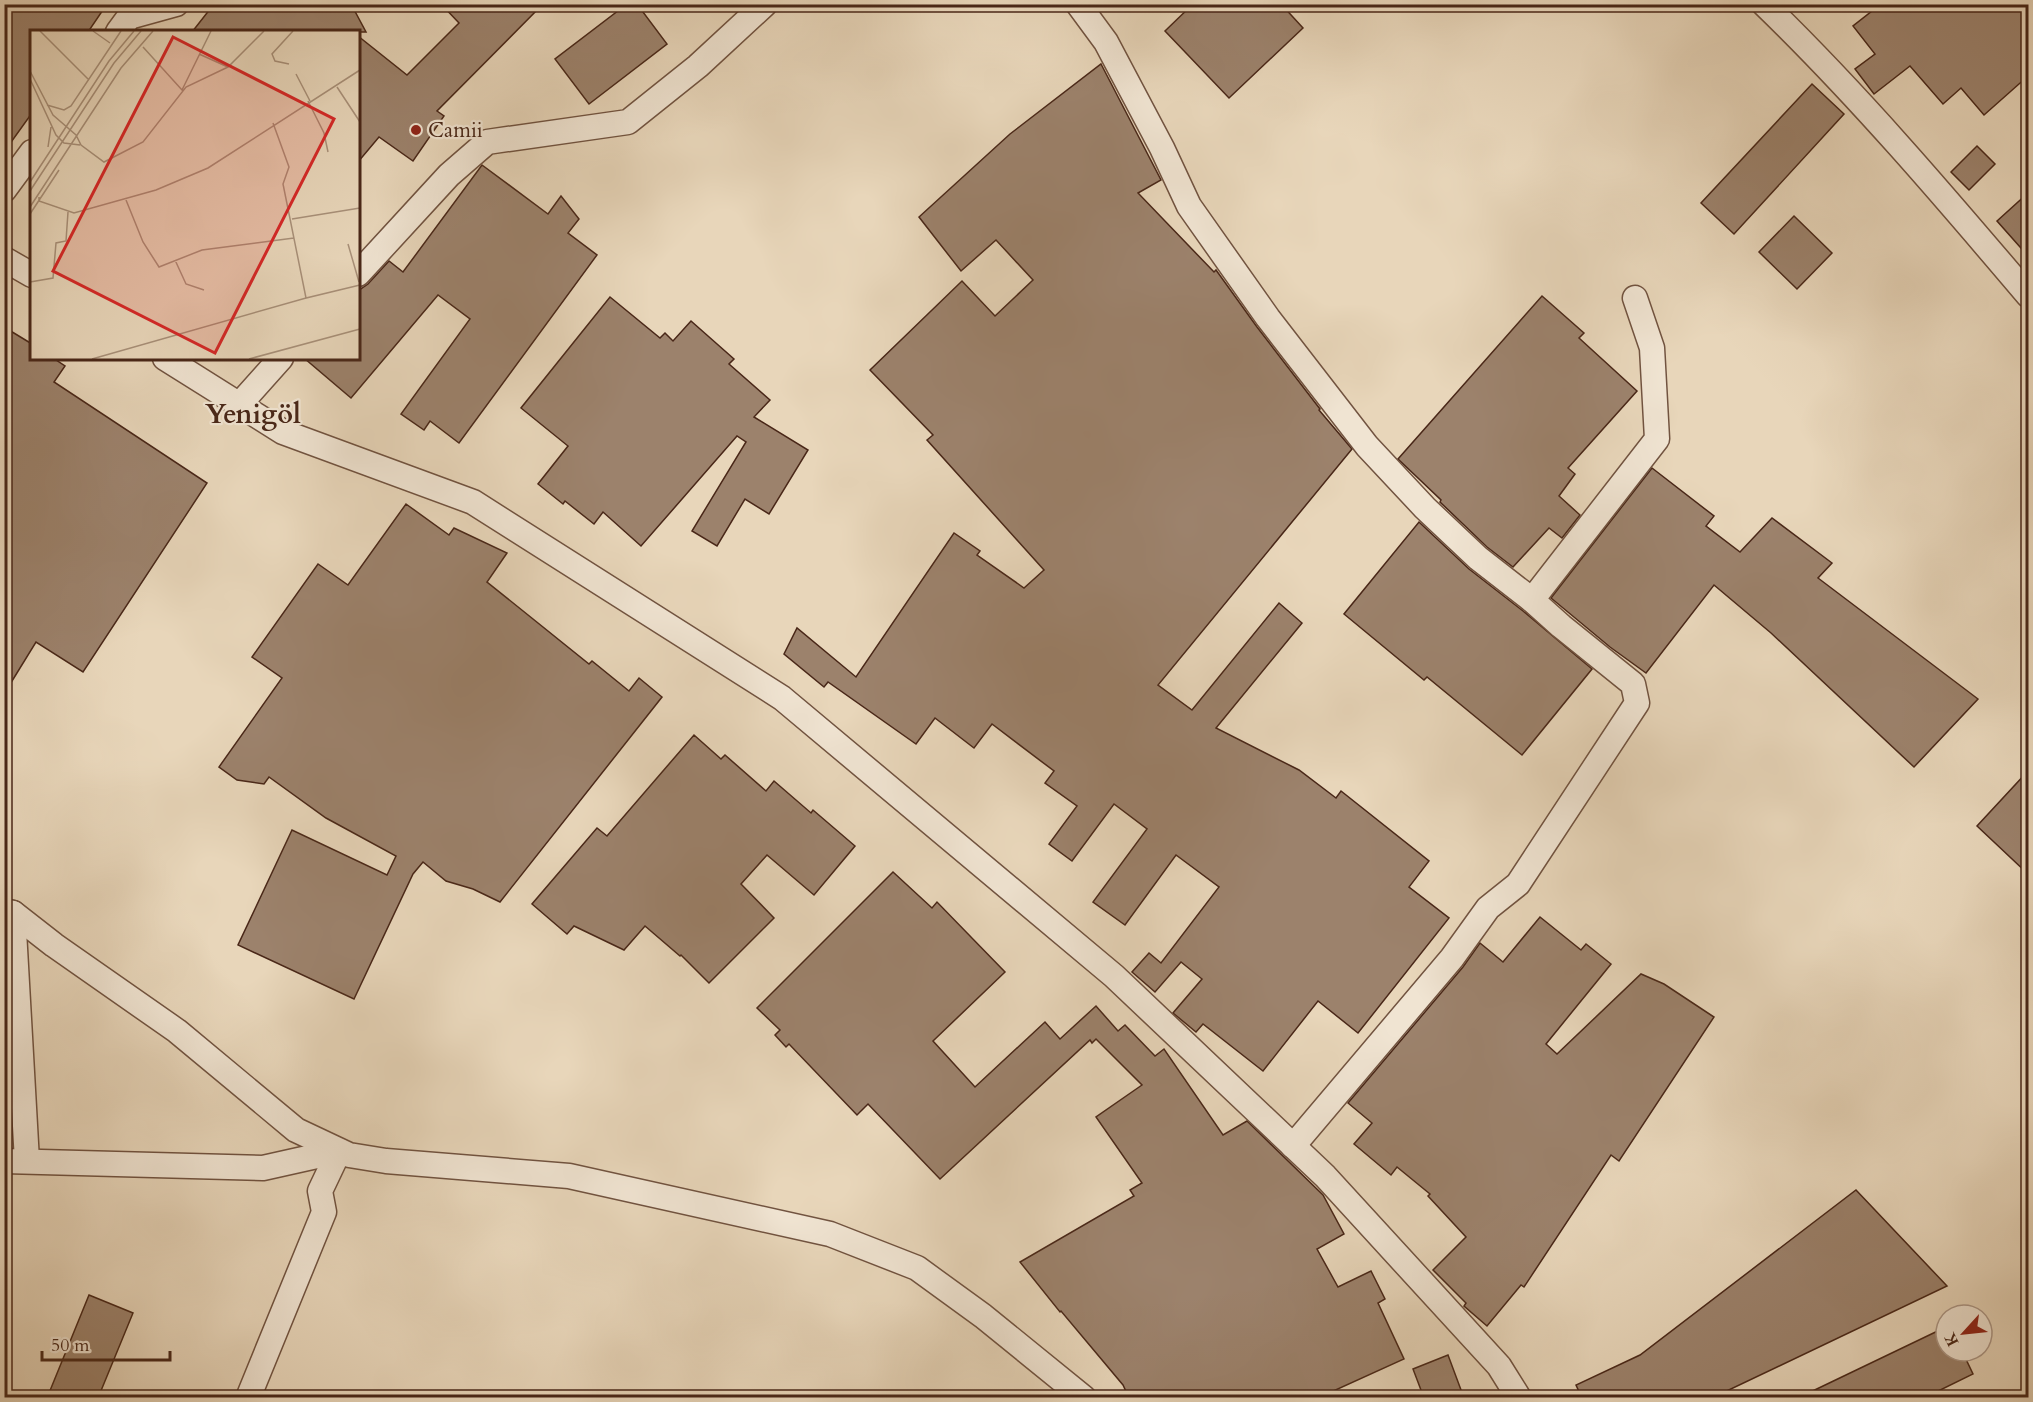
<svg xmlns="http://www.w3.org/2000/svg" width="2033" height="1402" viewBox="0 0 2033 1402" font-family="Cardo,serif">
<rect width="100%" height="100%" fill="#e8d6ba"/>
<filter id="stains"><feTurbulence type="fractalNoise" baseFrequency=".00333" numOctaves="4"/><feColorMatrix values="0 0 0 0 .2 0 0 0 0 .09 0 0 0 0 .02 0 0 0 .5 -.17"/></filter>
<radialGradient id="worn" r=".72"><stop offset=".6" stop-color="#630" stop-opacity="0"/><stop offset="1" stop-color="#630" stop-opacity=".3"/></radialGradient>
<g fill="#9c826c" stroke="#492718" stroke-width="1.5">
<polygon points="4,4 107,4 88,32 32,32 32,113 4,152"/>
<polygon points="214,4 351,4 366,32 192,32"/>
<polygon points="441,4 543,4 437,111 444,116 413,161 379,137 358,162 358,36 407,75 459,23"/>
<polygon points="627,4 637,4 667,44 589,104 555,59"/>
<polygon points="1193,4 1281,4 1303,28 1229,98 1165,31"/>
<polygon points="1881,4 2028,4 2028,76 1984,115 1961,88 1943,104 1910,66 1874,94 1855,69 1875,54 1853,26"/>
<polygon points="1101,64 1161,180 1138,193 1214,272 1216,270 1257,327 1320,409 1319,410 1352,449 1158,685 1192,710 1279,603 1302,623 1216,728 1299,770 1336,798 1341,791 1429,861 1409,887 1449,918 1358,1033 1318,1001 1263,1071 1203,1024 1196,1032 1173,1013 1202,979 1181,962 1155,992 1132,972 1149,953 1161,963 1219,887 1176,855 1125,925 1093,902 1147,829 1114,804 1072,861 1049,844 1077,806 1045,783 1054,771 992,724 974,748 935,718 916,744 828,682 824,687 784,654 797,628 856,677 954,533 980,551 977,555 1024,588 1044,570 927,440 933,435 870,370 962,281 995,316 1033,280 996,240 961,271 919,217 1010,134"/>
<polygon points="1812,84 1844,114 1734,234 1701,203"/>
<polygon points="1977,146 1995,164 1969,190 1951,172"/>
<polygon points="482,165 548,214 561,196 579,219 568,233 597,255 459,443 430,421 424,430 401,414 470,319 438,295 351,398 304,358 358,358 358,291 368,284 389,261 403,272"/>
<polygon points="2028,193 2028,256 1997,221"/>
<polygon points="1794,216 1832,253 1797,289 1759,252"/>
<polygon points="1542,296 1584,333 1579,338 1637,391 1568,468 1575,474 1559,496 1580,515 1562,538 1549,528 1513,567 1487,547 1440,502 1441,500 1398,459"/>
<polygon points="610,297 660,338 665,333 673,341 691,321 734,359 729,364 770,400 754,417 808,450 769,514 745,499 717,546 692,531 746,442 737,436 641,546 603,512 594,524 565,501 563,504 538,484 568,446 521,408"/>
<polygon points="4,327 32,344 32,358 53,358 65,366 54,382 207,483 83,672 36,642 4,694"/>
<polygon points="1652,468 1714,516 1706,526 1740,552 1772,518 1832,563 1818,578 1978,699 1914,767 1771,633 1714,585 1646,673 1610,647 1551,598"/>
<polygon points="406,504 449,535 454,528 507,553 487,582 589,664 592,661 629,691 639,678 662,697 500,902 473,889 446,881 423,862 413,874 354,999 238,945 292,830 387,875 396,856 326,818 269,777 264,784 237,780 219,767 282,678 252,657 318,564 348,585"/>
<polygon points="1419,522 1469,569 1523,611 1592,669 1522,755 1427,677 1424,680 1344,614"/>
<polygon points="694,735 721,759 725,755 766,791 774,781 811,813 813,810 855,846 814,895 767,855 741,884 774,918 709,983 681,955 680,956 645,926 624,950 574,926 567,934 532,904 597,828 607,836"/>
<polygon points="2028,771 2028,874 1977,826"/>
<polygon points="893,872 932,908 937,902 1005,972 933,1041 975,1087 1045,1022 1060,1039 1096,1006 1118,1031 1125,1025 1155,1056 1164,1049 1223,1135 1247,1121 1323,1195 1344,1234 1317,1249 1338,1287 1371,1271 1385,1299 1378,1303 1404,1359 1318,1398 1129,1398 1123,1385 1061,1311 1060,1312 1020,1262 1134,1196 1130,1190 1142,1183 1096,1117 1142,1085 1096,1039 1092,1043 1090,1040 940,1179 868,1104 857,1115 789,1044 786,1047 775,1035 780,1030 757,1008"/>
<polygon points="1540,917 1581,950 1586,944 1611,964 1546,1044 1557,1054 1641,974 1664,984 1714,1017 1619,1161 1611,1155 1524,1287 1521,1285 1487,1326 1464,1306 1466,1303 1433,1270 1466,1237 1428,1196 1430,1194 1397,1167 1391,1175 1354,1144 1372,1123 1348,1103 1463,967 1480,943 1503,962"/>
<polygon points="1856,1190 1947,1286 1712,1398 1582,1398 1576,1385 1640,1355"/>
<polygon points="89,1295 133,1313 98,1398 47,1398"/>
<polygon points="1946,1327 1946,1351 1962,1351 1973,1374 1924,1398 1798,1398"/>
<polygon points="1448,1355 1464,1398 1424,1398 1413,1369"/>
</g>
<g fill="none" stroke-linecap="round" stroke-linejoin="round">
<g stroke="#715340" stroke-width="27">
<g id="minor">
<polyline points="1078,4 1106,42 1162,148 1189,206 1268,318 1367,446 1425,508 1478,558 1532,600 1561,626 1633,684 1637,703 1518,884 1488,908 1452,958 1293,1146"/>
<path d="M 1764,4 C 1857,94 1944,196 2028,295"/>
<polyline points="118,32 129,17 176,4"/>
<polyline points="4,190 32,152"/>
<polyline points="4,259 32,275"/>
<polyline points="358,274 449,175 487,142 628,122 698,66 765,4"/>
<polyline points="165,358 283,432 473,502 782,698 1114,976 1325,1176 1499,1366 1519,1398"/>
<polyline points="239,405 281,358"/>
<polyline points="1532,600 1657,439 1652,348 1635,298"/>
<polyline points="4,911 13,913 27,1161"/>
<polyline points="13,913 54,945 177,1031 296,1130 349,1155 386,1161 569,1176 830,1234 917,1268 983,1316 1084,1398"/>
<polyline points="4,1161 263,1168 339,1151"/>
<polyline points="248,1398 324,1212 320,1191 339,1151"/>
</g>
</g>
<use href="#minor" stroke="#f0e4d2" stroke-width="24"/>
</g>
<circle fill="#8f2418" stroke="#f0e4d2" stroke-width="2" cx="416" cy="130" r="6"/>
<g text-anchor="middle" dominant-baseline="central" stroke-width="4.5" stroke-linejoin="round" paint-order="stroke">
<g font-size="21" fill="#492718" stroke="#f0e4d2" text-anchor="start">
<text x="428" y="130">Camii</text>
</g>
<g font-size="27" font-weight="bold" fill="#492718" stroke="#f0e4d2">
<text x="253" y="414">Yenigöl</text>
</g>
</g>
<g transform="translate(30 30)">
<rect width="330" height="330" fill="#e8d6ba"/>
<path fill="none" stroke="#a89079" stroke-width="1.5" d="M 10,1 L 58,49M 63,1 L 80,13M 113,17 L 152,60 L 181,1M 169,24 L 198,37 L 234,1M 259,34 L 245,31 L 242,24 L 263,1M 0,41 L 23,85 L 46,105 L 51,115 L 74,132 L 113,112 L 156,57 L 198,37M 266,44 L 280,71M 0,49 L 26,105 L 34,113 L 50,115M 307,57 L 330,92M 278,71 L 294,103 L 298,122M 17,75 L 34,80 L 41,76 L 91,1M 243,93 L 259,137 L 253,154 L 276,268 L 330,255M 18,117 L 21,97M 0,152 L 79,31 L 104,1M 0,161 L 84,33 L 111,1M 9,167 L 9,171 L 44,183 L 126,160 L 178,138 L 330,40M 96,170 L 113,212 L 129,237 L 172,220 L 264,208M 0,177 L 91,38 L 123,1M 0,184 L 29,140M 262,189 L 330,178M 318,214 L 329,252M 145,230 L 156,254 L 174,260M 0,252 L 23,248 L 26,213 L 36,211 L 38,182M 62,329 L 276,268M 219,329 L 330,299"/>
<path fill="#d62828" fill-opacity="0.15" stroke="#d62828" stroke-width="3" d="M 143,7 L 304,89 L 185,323 L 23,241 Z"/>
<rect width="330" height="330" fill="none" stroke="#492718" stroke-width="3"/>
</g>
<rect width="2033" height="1402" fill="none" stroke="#e8d6ba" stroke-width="24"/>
<rect x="6" y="6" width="2021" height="1390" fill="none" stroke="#492718" stroke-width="3"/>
<rect x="12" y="12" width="2009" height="1378" fill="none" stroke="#492718" stroke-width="1.5"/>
<g transform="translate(1964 1333) rotate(243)"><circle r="28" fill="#f0e4d2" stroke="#ad9888" stroke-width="1.5"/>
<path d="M0-4.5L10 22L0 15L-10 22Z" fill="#8f2418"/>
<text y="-9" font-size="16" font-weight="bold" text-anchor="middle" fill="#492718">K</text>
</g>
<path d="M42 1351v9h128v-9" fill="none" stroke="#492718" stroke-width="3"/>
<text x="51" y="1351" font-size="18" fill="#492718" stroke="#f0e4d2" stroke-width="4.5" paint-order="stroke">50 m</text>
<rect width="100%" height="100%" filter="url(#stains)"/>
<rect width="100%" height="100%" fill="url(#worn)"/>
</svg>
